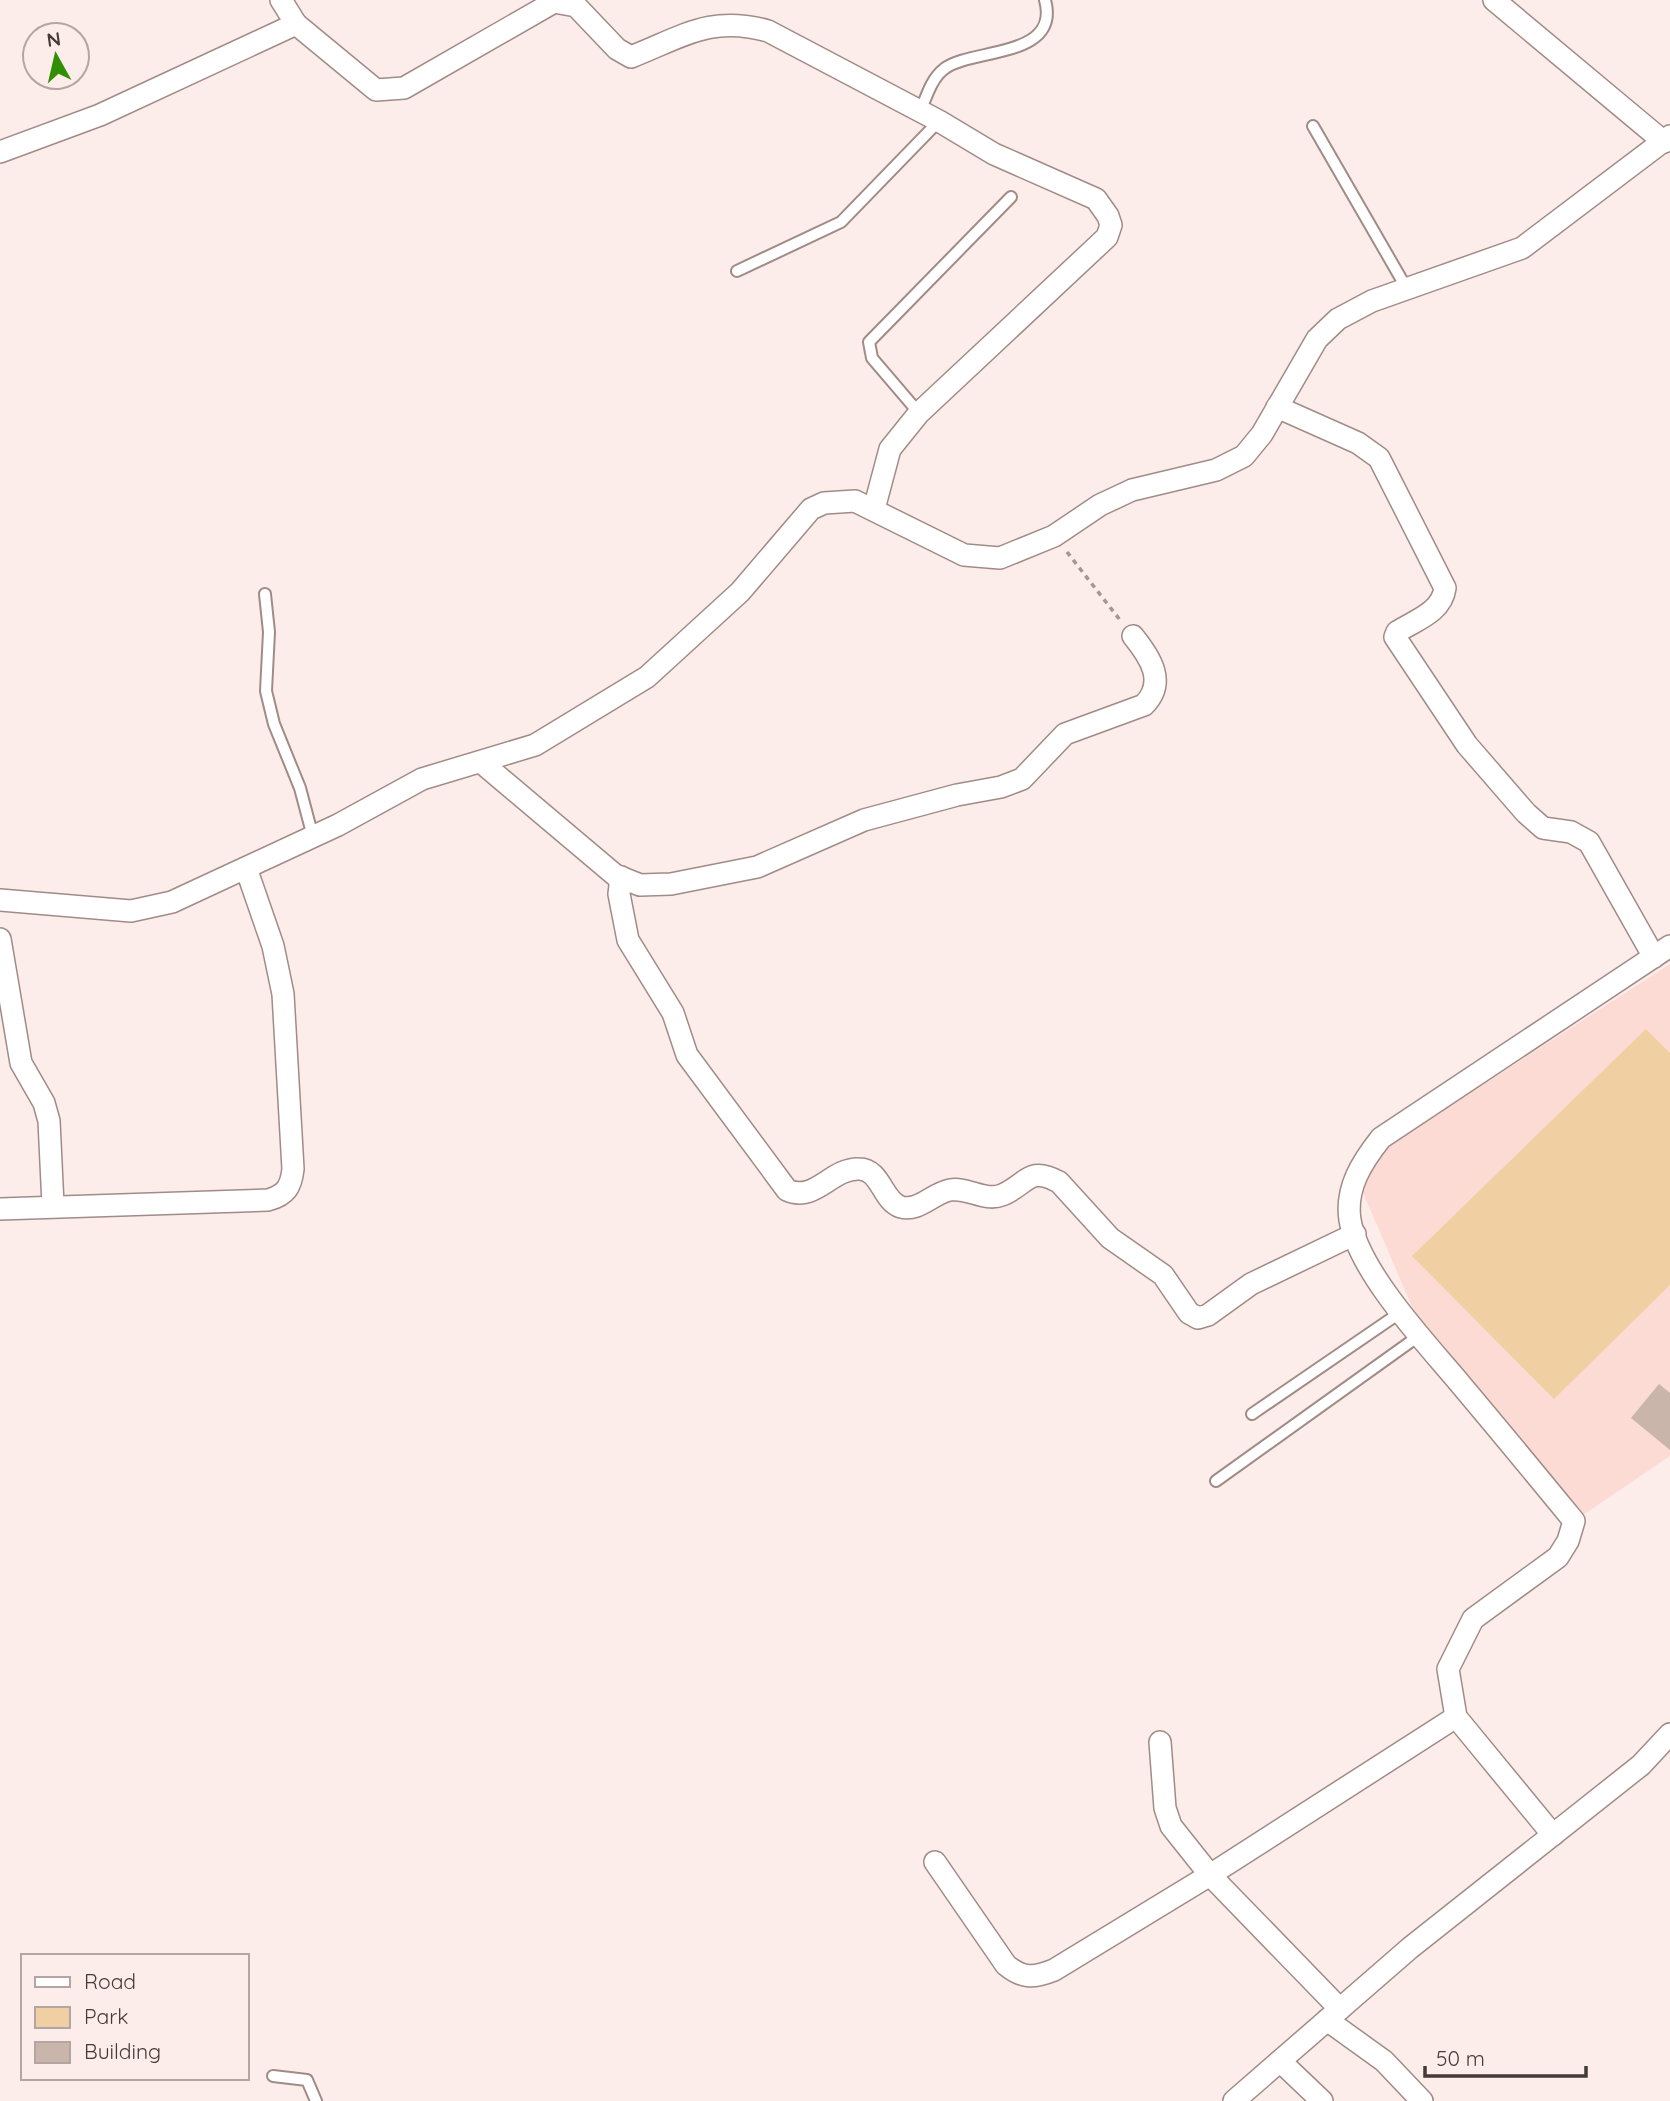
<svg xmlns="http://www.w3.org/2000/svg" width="1670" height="2101" viewBox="0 0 1670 2101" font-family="Quicksand,sans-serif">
<rect width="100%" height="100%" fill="#fcedea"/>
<polygon fill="#fcdbd4" points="1670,964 1670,1456 1580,1517 1416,1316 1361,1188 1384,1149 1393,1143"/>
<polygon fill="#f0cfa2" points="1646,1029 1670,1053 1670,1285 1554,1399 1412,1256"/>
<polygon fill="#c9b5a9" points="1659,1384 1670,1393 1670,1450 1631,1418"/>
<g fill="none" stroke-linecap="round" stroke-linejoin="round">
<g stroke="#a18b86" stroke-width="14">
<g id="lane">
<path d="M 920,112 C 926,98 931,79 944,69 C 970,48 1061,59 1045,0"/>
<polyline points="1313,126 1407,289"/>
<polyline points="737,271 841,222 939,121"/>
<polyline points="919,413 872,358 869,342 1011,197"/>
<polyline points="265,594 269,632 266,691 274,724 300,788 313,837"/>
<polyline points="1252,1414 1401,1312"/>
<polyline points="1216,1481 1420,1335"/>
<polyline points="273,2076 307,2080 316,2101"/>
</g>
</g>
<g stroke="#a18b86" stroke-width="24">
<g id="street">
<polyline points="281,0 296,24"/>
<polyline points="1494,0 1664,142"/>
<path d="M 0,152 L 100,115 L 296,24 L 376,90 L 404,88 L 554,2 L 576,6 L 617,49 L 631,57 C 684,36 711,15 768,31 L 939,121 L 994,154 L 1096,199 L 1108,216 L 1111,225 L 1107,237 L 919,413 L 890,449 L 874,509"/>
<path d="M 1277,407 L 1358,443 L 1379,458 L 1445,588 C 1442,612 1416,620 1397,632 L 1395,637 L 1467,745 L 1526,813 L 1543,828 L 1571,832 L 1589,842 L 1654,957"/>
<path d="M 481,762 L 615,875 L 640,885 L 671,884 L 757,867 L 864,820 L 957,795 L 1001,787 L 1022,779 L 1065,734 L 1144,705 C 1167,682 1150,657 1133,636"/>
<path d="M 621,877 L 619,894 L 628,940 L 673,1013 L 687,1055 L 787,1190 C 815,1203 831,1168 859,1169 C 881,1169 882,1201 901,1207 C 919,1212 933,1193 950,1190 C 968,1187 985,1202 1002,1195 C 1027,1185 1028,1165 1059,1182 L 1110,1238 L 1163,1275 L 1189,1313 L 1198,1318 L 1208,1315 L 1251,1284 L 1355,1234"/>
<polyline points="0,900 131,911 172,902 338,825 422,779 535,745 647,677 740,592 811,509 824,503 855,501 964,555 1000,558 1054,536 1100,505 1132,490 1216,470 1244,456 1262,434 1317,339 1338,319 1372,301 1522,248 1670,136"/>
<polyline points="0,939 21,1063 44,1103 49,1121 53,1205"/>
<path d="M 0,1209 L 268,1200 C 286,1195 291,1187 293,1169 L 283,994 L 273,946 L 246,868"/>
<polyline points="1160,1742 1165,1808 1171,1826 1210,1875 1456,1717"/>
<path d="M 1553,1835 L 1456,1717 L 1448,1669 L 1473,1619 L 1558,1557 L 1568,1541 L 1574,1521 C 1537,1476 1500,1431 1462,1386 C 1428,1345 1359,1273 1350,1220 C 1345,1188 1362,1162 1381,1138 L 1670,946"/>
<path d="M 935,1862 L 1006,1965 C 1023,1979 1034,1978 1054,1970 L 1210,1875 L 1340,2009"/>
<polyline points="1327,2020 1384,2061 1422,2101"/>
<polyline points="1280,2061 1322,2101"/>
<polyline points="1234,2101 1410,1948 1641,1765 1670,1734"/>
</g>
</g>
<polyline stroke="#a39694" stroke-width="3.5" stroke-dasharray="5 5" stroke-linecap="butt" points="1067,552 1120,620"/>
<use href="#lane" stroke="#fff" stroke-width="10"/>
<use href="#street" stroke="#fff" stroke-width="21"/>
</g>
<rect x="21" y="1954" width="228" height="126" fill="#fcedea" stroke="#b2a5a3" stroke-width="2"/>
<rect x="35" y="1977" width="35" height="10" fill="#ffffff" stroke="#b2a5a3" stroke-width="2"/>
<text x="84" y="1989" font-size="21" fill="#443a38">Road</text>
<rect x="35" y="2007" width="35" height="21" fill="#f0cfa2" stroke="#b2a5a3" stroke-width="2"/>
<text x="84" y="2024" font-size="21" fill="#443a38">Park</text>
<rect x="35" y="2042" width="35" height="21" fill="#c9b5a9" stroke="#b2a5a3" stroke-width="2"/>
<text x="84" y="2059" font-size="21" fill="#443a38">Building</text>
<g transform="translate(56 56) rotate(352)"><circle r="33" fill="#fcedea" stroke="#b2a5a3" stroke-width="2"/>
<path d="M0-5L12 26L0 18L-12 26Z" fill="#308f05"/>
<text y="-10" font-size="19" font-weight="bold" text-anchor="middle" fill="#443a38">N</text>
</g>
<path d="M1425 2066v10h161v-10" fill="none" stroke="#443a38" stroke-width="3.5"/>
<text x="1436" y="2066" font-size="21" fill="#443a38" stroke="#fcedea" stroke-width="5" paint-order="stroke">50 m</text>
</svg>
